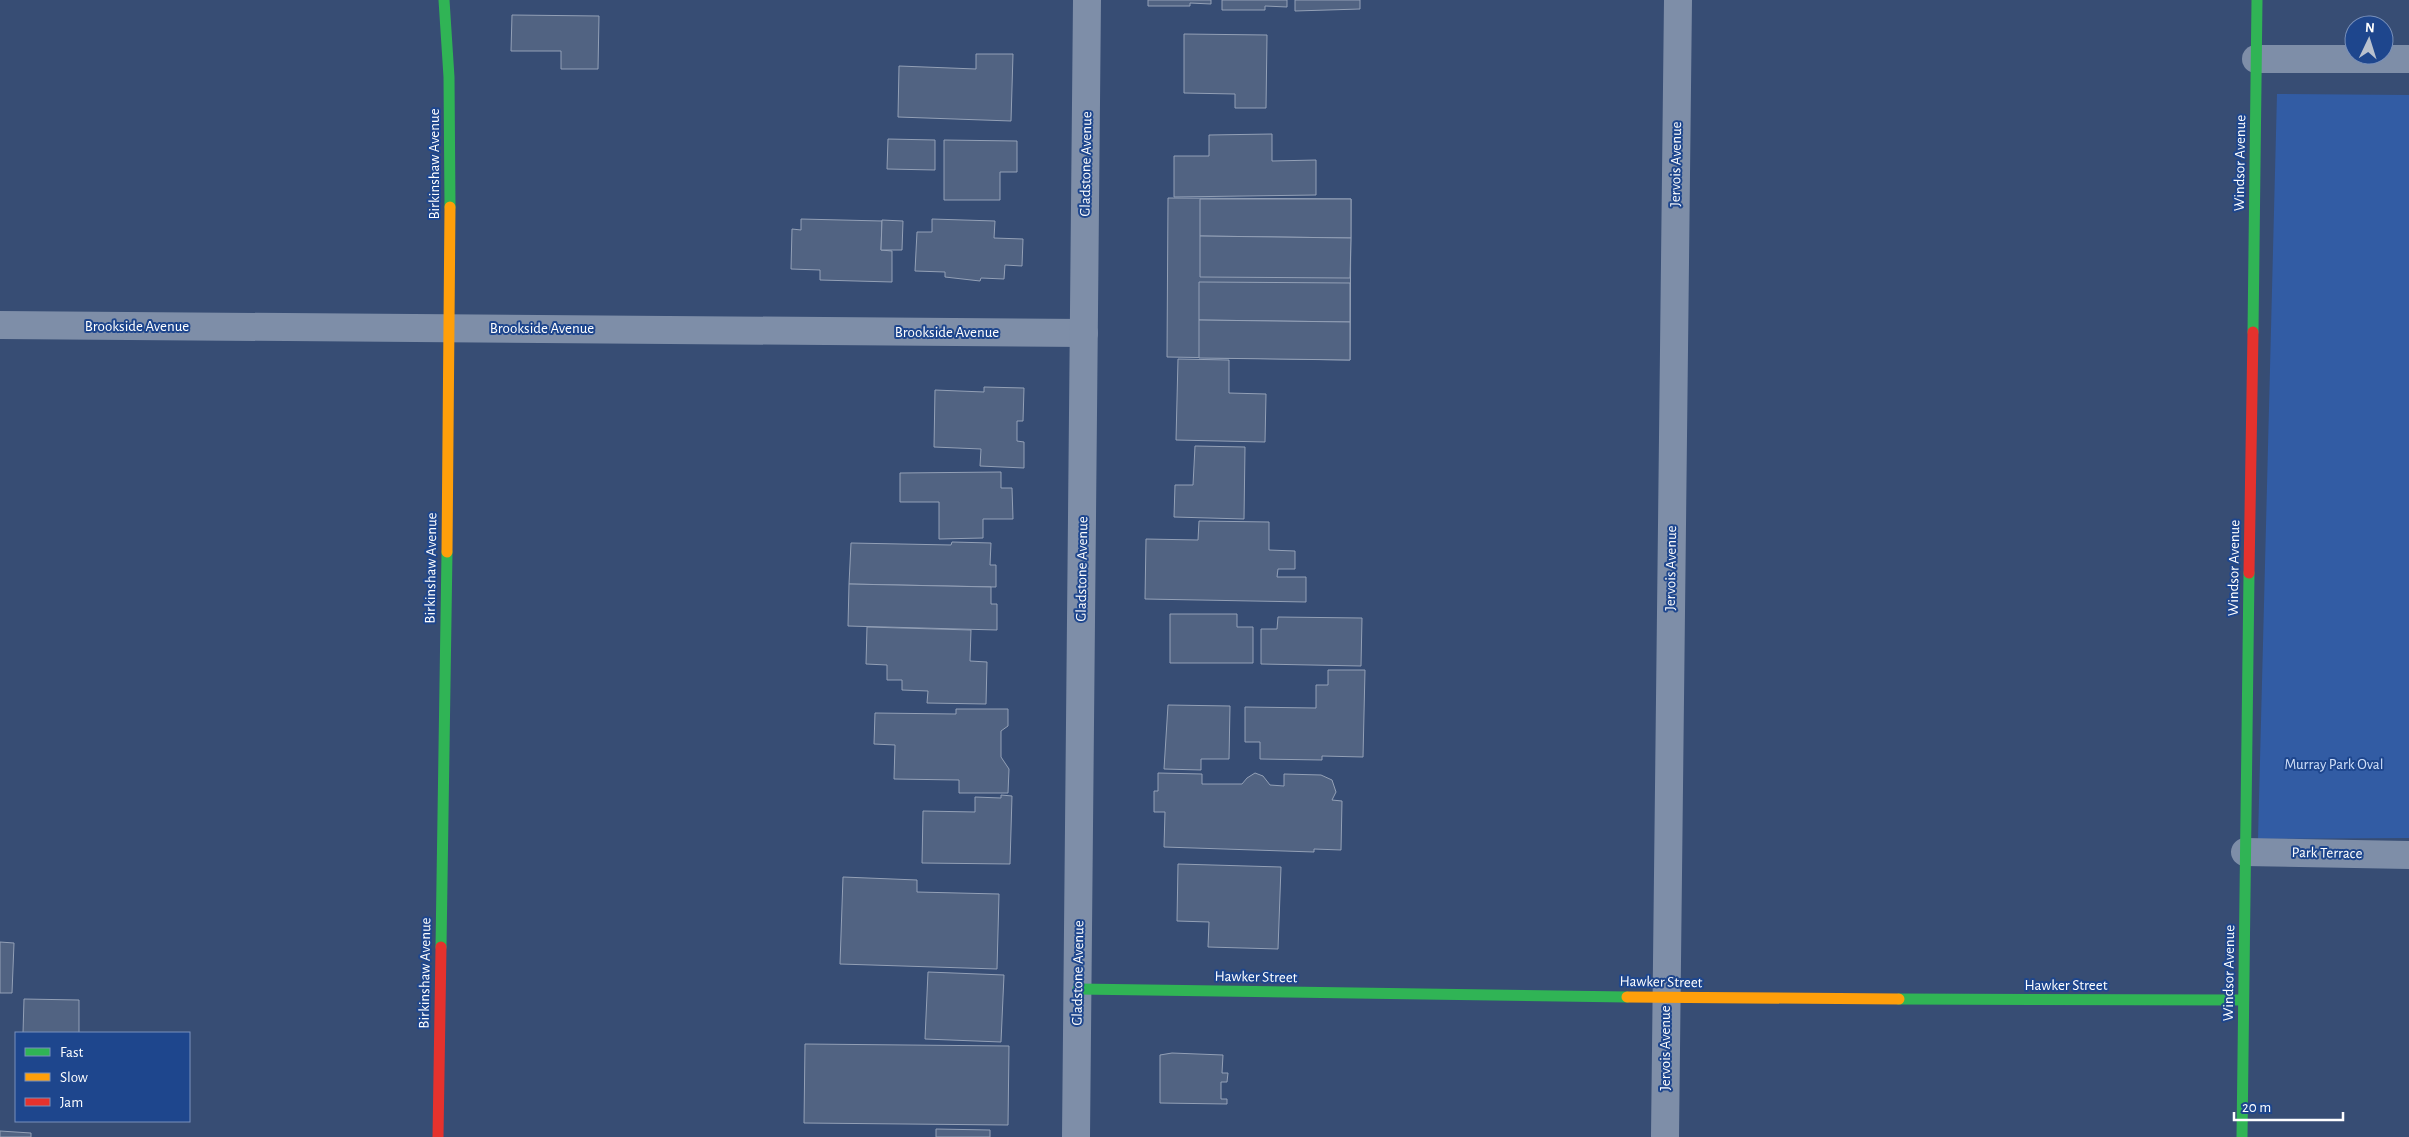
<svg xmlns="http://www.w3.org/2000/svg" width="2409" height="1137" viewBox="0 0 2409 1137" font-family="'Alegreya Sans',sans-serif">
<rect width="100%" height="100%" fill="#374d74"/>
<polygon fill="#325ca4" points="2277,94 2409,95 2409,838 2258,839"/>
<g fill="#516382" stroke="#93a0b6">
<polygon points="1148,0 1211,0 1211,4 1190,3 1190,6 1148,6"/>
<polygon points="1222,0 1287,0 1287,7 1265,6 1265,10 1222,10"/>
<polygon points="1295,0 1360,0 1360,9 1295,11"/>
<polygon points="512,15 599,16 598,69 561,69 561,51 511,51"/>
<polygon points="1184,34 1267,35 1266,108 1235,108 1235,94 1184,93"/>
<polygon points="976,54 1013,54 1011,121 898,117 899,66 976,69"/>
<polygon points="1272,134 1272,161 1316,160 1316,195 1174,197 1174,156 1209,156 1209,135"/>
<polygon points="888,139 935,140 935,170 887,169"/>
<polygon points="944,140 1017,141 1017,172 1000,172 1000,200 944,200"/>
<polygon points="1168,198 1351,199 1350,360 1167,357"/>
<polygon points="1200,199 1351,199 1351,238 1200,236"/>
<polygon points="801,219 882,221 881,250 892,251 892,282 820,280 820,270 791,269 792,229 801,230"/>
<polygon points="932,219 995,221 994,238 1023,239 1022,266 1005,265 1004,279 981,278 980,281 945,277 945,272 915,271 917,232 932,232"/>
<polygon points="882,220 903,221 902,250 881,250"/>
<polygon points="1200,236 1351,238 1350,278 1200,277"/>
<polygon points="1199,282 1350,283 1350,322 1199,320"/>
<polygon points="1199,320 1350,322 1350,360 1199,358"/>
<polygon points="1178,359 1229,360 1229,393 1266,394 1265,442 1176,440"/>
<polygon points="984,387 1024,388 1023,421 1017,421 1017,441 1024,442 1024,468 980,466 981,449 934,447 935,390 984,392"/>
<polygon points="1195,446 1245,447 1244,519 1174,517 1175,485 1193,485"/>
<polygon points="1001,472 1001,488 1012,488 1013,519 983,519 983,538 939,539 939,502 900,502 900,473"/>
<polygon points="1199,521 1269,522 1269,550 1295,551 1295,569 1278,569 1277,577 1306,577 1306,602 1145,599 1146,539 1198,540"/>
<polygon points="952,542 991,543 990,565 996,565 996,587 849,584 851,543 951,545"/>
<polygon points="849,584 991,587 991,604 997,604 997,630 848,626"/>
<polygon points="1170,614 1237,614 1237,627 1253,627 1253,663 1170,663"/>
<polygon points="1278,617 1362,618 1361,666 1261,664 1261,629 1277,629"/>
<polygon points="867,627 971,630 970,661 987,662 986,704 927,703 928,691 902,690 902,680 887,680 887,665 866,664"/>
<polygon points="1328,670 1365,670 1363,757 1322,756 1322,760 1260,759 1260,742 1245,742 1245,707 1316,708 1316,685 1328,685"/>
<polygon points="1168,705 1230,706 1229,759 1201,759 1201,770 1164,769"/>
<polygon points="956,709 1008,709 1008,726 1001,731 1001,757 1009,769 1008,793 959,793 959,780 894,779 895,745 874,744 875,713 956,714"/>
<polygon points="1158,773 1202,774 1202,784 1242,784 1247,778 1255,773 1263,776 1270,785 1284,786 1284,774 1321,775 1332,780 1336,792 1332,800 1342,801 1341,850 1314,849 1314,852 1164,847 1165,812 1154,812 1154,791 1158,791"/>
<polygon points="1001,795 1012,796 1010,864 922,863 923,811 975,812 975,797 1001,798"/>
<polygon points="1178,864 1281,867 1278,949 1208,947 1209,922 1177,921"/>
<polygon points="843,877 917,880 917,892 999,894 997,969 840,964"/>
<polygon points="0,942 14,943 12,993 0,993"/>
<polygon points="928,972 1004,975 1001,1042 925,1039"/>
<polygon points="24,999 79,1000 79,1033 23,1033"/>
<polygon points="805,1044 1009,1046 1008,1125 804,1123"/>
<polygon points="1172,1053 1223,1055 1222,1073 1228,1073 1227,1082 1221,1082 1221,1099 1227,1099 1227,1104 1160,1103 1160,1055"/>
<polygon points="936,1129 990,1130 990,1137 936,1137"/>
<polygon points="0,1131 31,1133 31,1137 0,1137"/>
</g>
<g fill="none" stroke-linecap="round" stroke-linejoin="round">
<g stroke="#7e8ea8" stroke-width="28">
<polyline points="2256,59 2409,59"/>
<polyline points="0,325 1084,333"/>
<polyline points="2245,852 2409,855"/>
<polyline points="1076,1137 1087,0"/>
<polyline points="1665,1137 1678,0"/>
</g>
<g stroke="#30b455" stroke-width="11">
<polyline points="444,0 449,77 450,207"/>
<polyline points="2253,332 2257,0"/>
<polyline points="441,947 447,552"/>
<polyline points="1078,989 1627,997"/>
<polyline points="1899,999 2243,1000"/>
<polyline points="2242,1137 2249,573"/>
</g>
<g stroke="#ff9f0a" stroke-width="11">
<polyline points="447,552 450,207"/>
<polyline points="1627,997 1899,999"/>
</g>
<g stroke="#e5322d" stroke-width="11">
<polyline points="2249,573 2253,332"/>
<polyline points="438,1137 441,947"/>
</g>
</g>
<g text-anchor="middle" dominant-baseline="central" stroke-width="4" stroke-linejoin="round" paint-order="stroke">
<g font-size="15" fill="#fff" stroke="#1e468d">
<text transform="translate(2240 163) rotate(-89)">Windsor Avenue</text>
<text transform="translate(434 164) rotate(-90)">Birkinshaw Avenue</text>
<text transform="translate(1086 164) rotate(-89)">Gladstone Avenue</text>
<text transform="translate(1676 164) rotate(-89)">Jervois Avenue</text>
<text x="137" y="326">Brookside Avenue</text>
<text x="542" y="328">Brookside Avenue</text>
<text x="947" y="332">Brookside Avenue</text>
<text transform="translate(431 568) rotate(-89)">Birkinshaw Avenue</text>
<text transform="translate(1671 568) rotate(-89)">Jervois Avenue</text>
<text transform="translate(2234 568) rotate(-89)">Windsor Avenue</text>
<text transform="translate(1082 569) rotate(-89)">Gladstone Avenue</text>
<text transform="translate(2327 853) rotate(1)">Park Terrace</text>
<text transform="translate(425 973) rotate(-89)">Birkinshaw Avenue</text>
<text transform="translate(1078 973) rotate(-89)">Gladstone Avenue</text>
<text transform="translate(2229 973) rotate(-89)">Windsor Avenue</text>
<text transform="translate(1256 977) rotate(1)">Hawker Street</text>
<text transform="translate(1661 982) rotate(1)">Hawker Street</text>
<text x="2066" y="985">Hawker Street</text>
<text transform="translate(1665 1048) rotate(-90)">Jervois Avenue</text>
</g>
<g font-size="15" fill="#d1e0f9" stroke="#1e468d">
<text x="2334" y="764">Murray Park Oval</text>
</g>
</g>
<rect x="15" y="1032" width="175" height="90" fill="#1e468d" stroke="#7890bb"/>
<rect x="25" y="1048" width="25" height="8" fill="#30b455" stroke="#7890bb"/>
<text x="60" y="1057" font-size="15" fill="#ffffff">Fast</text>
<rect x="25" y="1073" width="25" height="8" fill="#ff9f0a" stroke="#7890bb"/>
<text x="60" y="1082" font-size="15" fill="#ffffff">Slow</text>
<rect x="25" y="1098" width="25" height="8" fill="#e5322d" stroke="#7890bb"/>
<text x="60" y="1107" font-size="15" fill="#ffffff">Jam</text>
<g transform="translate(2369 40) rotate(4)"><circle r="24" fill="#1e468d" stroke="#7890bb"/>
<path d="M0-4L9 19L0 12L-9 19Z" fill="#b9c1ce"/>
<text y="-8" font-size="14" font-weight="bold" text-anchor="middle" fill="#ffffff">N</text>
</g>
<path d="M2234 1112v8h109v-8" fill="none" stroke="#ffffff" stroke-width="2.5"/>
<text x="2242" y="1112" font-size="15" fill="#ffffff" stroke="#1e468d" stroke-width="4" paint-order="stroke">20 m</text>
</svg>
